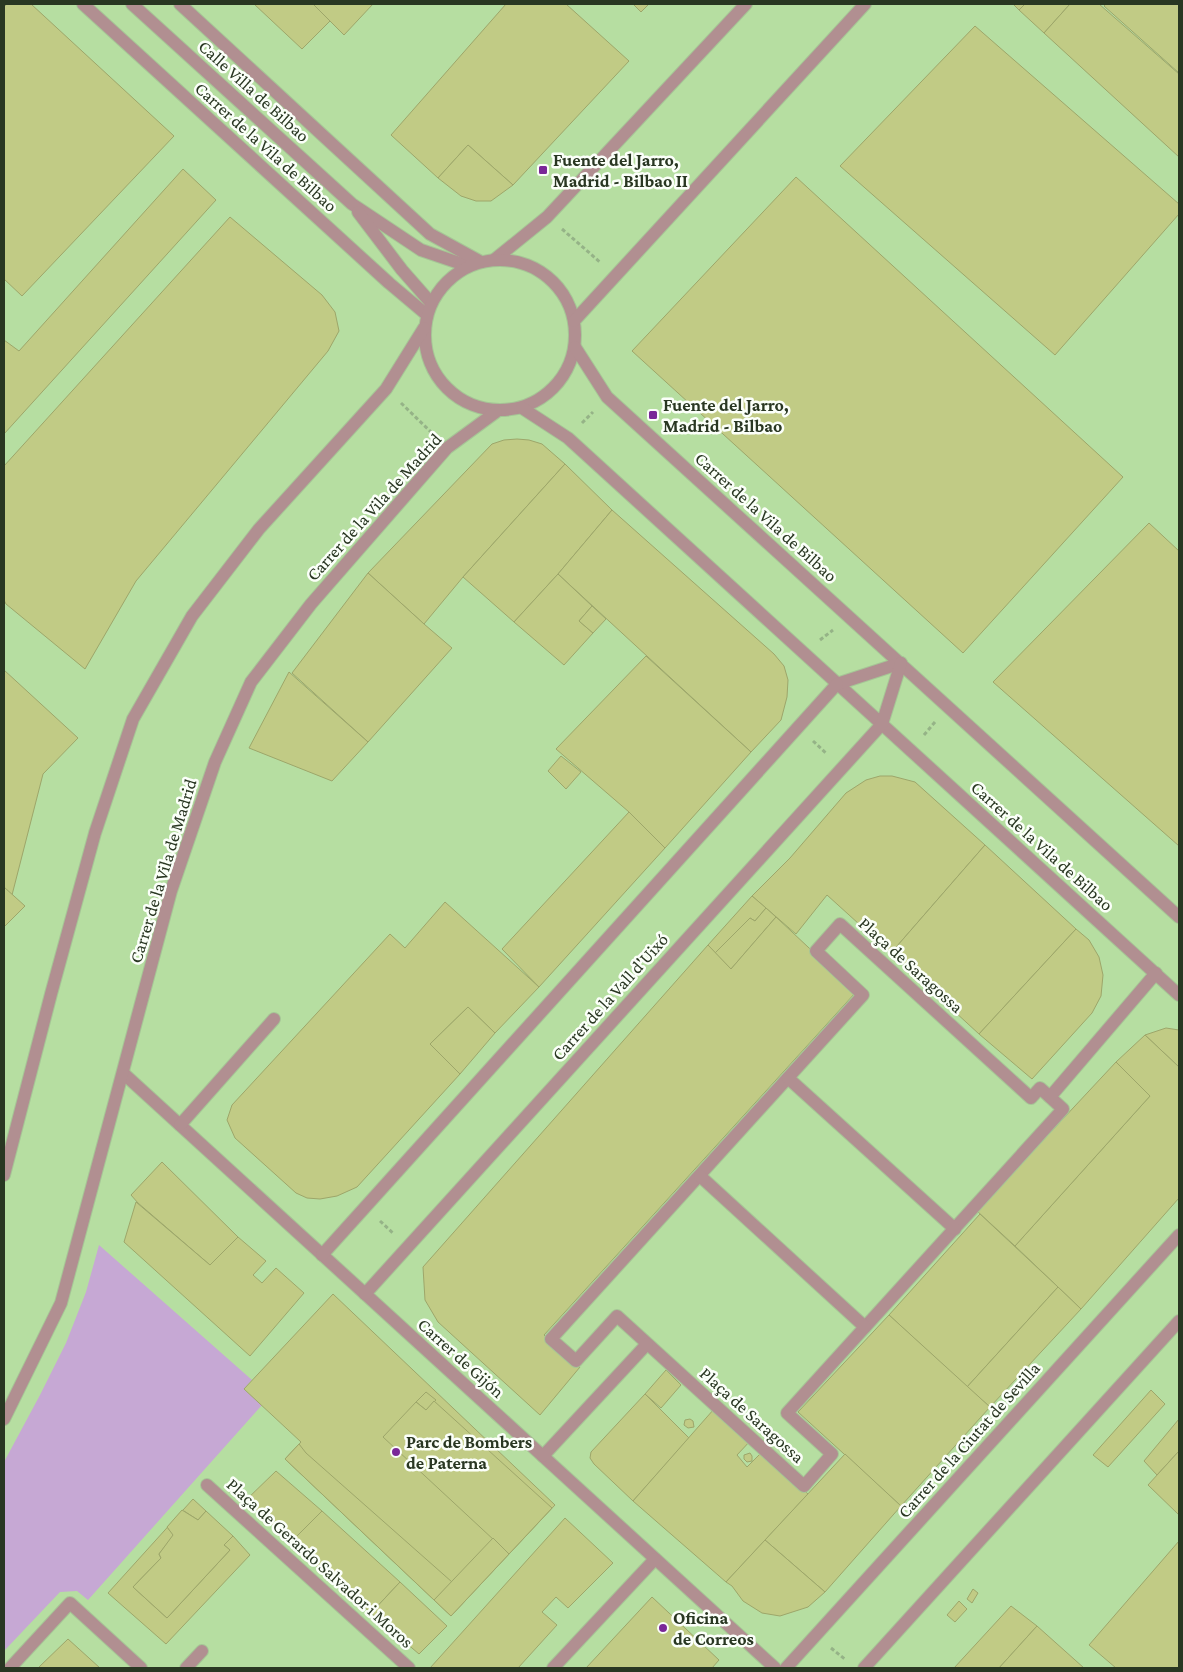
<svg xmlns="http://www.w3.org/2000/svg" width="1183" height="1672" viewBox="0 0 1183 1672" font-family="'Crimson Pro',serif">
<rect width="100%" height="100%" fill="#c5e9b3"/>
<rect fill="#b6dea1" x="4" y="4" width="1175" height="1664"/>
<polygon fill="#c6a8d4" points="99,1245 252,1380 244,1389 262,1405 88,1600 77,1591 60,1592 4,1651 4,1462 40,1395 66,1343 86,1292"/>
<g fill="#c1cb85" stroke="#9da66a">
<polygon points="7,4 31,4 174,136 22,296 4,279 4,7"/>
<polygon points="254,4 313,4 331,20 302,49"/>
<polygon points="313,4 373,4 344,35"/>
<polygon points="506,4 566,4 629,61 513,185 468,145 438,178 391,135"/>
<polygon points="633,4 649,4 641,12"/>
<polygon points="1013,4 1025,4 1019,10"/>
<polygon points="1025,4 1070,4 1044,33 1019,10"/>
<polygon points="1070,4 1099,4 1179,74 1179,157 1044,33"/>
<polygon points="1106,4 1179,4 1179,73 1104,6"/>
<polygon points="975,26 1179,204 1179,214 1055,355 840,166"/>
<polygon points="468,145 513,185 491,201 476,201 461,196 438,178"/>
<polygon points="183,169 216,200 4,434 4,340 19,351"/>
<polygon points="796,177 1123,477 963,653 632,351"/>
<polygon points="230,217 322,295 335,312 339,331 328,351 136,581 85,669 6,604 4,600 4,466"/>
<polygon points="517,439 529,440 542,444 565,464 463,577 424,624 368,573 492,444 504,440"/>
<polygon points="565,464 612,510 558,574 514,622 463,577"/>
<polygon points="612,510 774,654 784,666 788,680 787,697 781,720 751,752 558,574"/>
<polygon points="1149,523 1179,551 1179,846 993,682"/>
<polygon points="368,573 424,624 452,648 368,742 292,673"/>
<polygon points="558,574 592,606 579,621 593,633 564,665 514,622"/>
<polygon points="592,606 606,619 593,633 579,621"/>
<polygon points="646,656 751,752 665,848 629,812 556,749"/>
<polygon points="4,670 78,738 43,774 12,895 4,887"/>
<polygon points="289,672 368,742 332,781 249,748"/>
<polygon points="561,756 581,772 566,789 548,771"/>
<polygon points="880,776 892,776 915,782 985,845 891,953 827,895 796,934 752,896 790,858 846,793 866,780"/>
<polygon points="629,812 665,848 539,987 502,949"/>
<polygon points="985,845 1076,929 979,1034 891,953"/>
<polygon points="4,887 25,906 4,927"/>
<polygon points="752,896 766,908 755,921 750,918 715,953 708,945"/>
<polygon points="445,902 539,987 495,1033 468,1007 430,1044 460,1074 357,1187 337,1196 320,1199 307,1198 296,1193 235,1138 227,1120 232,1105 390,934 405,948"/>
<polygon points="766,908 776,917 731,969 715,953 750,918 755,921"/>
<polygon points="776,917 856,992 544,1335 580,1367 540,1415 438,1322 425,1300 423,1267 708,945 731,969"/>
<polygon points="1076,929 1089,940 1099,957 1103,975 1101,996 1092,1013 1032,1079 979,1034"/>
<polygon points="468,1007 495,1033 460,1074 430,1044"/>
<polygon points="1166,1028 1179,1030 1179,1067 1145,1035"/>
<polygon points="1145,1035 1179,1067 1179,1198 1081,1309 1015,1246 1150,1096 1116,1062"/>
<polygon points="1116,1062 1150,1096 1015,1246 977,1211"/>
<polygon points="162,1162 238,1237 210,1265 138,1203 131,1195"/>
<polygon points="136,1202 210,1265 238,1237 266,1261 253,1275 262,1283 276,1268 304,1293 250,1356 124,1242"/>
<polygon points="980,1214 1058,1287 967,1387 889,1315"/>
<polygon points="1058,1287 1081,1309 990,1407 967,1387"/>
<polygon points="333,1294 555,1505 451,1616 285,1459 301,1442 244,1389"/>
<polygon points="889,1315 990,1407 901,1506 798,1412"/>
<polygon points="666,1370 681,1385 661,1408 645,1394"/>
<polygon points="1151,1390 1165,1404 1108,1467 1093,1455"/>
<polygon points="426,1392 436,1400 426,1410 416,1402"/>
<polygon points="645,1394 689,1438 633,1501 594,1464 590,1458 591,1452"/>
<polygon points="434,1401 552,1508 509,1554 383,1437 416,1402 426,1410"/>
<polygon points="714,1409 752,1439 737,1455 747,1467 763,1451 808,1494 726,1582 633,1501"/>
<polygon points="690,1419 693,1421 694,1427 688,1428 684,1425 685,1420"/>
<polygon points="1179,1419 1179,1451 1157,1475 1144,1461"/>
<polygon points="299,1444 306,1453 452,1582 434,1600 285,1459"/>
<polygon points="1179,1451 1179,1515 1148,1485"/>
<polygon points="750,1453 752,1456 752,1461 747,1462 744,1459 744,1455"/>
<polygon points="845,1454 901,1506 825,1592 765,1540"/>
<polygon points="276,1471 322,1511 291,1542 245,1501"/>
<polygon points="193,1499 206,1511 198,1520 184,1511 168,1528 174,1535 159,1554 161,1558 133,1587 167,1618 230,1550 224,1545 233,1536 250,1555 166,1644 108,1593"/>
<polygon points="182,1510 198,1520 206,1511 233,1536 224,1545 230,1550 167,1618 133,1587 161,1558 159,1554 173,1535 167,1527"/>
<polygon points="322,1511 400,1582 371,1613 290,1543"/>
<polygon points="565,1518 613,1563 568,1608 556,1597 542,1612 557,1625 518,1668 430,1668"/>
<polygon points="493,1538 509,1554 451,1616 434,1600"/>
<polygon points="765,1540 825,1592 808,1607 780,1616 762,1613 743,1601 732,1586 726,1582"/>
<polygon points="1179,1541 1179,1668 1116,1668 1089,1645"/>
<polygon points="400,1582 447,1626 419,1654 371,1613"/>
<polygon points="973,1589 978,1593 972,1603 967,1599"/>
<polygon points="652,1597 719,1660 712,1668 586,1668"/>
<polygon points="959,1601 967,1609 955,1622 947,1615"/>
<polygon points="1011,1606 1037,1626 999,1668 954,1668"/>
<polygon points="1037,1626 1084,1668 999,1668"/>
<polygon points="68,1639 100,1668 38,1668"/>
</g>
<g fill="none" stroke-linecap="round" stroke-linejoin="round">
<g stroke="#a6c596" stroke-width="14">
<g id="minor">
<polyline points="83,4 389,283 427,315"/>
<polyline points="132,4 352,204 421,250 468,266"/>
<polyline points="180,4 430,234 481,262"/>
<polyline points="358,212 402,270 431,303"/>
<polyline points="494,260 547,217 746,4"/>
<circle cx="500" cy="335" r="75"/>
<polyline points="574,321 865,4"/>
<polyline points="575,347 607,397 1179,917"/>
<polyline points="522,408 568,438 1179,995"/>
<polyline points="837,684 901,663"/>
<polygon points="840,924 1031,1098 1040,1088 1063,1109 787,1413 832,1454 804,1486 617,1316 576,1361 551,1339 863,995 816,951"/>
<polyline points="123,1073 775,1668"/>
<polyline points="788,1078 955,1229"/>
<polyline points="1050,1097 1156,973"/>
<polyline points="180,1125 274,1019"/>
<polyline points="4,1175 51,994 95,833 133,719 192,616 259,529 386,389 424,328"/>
<polyline points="700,1176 865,1327"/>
<polyline points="322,1255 837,684"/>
<polyline points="365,1294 882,724 901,663"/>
<polyline points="4,1419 61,1303 171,891 215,762 251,682 311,604 447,448 496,412"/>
<polyline points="543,1456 647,1344"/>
<polyline points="207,1485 409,1668"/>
<polyline points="10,1668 70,1603 141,1668"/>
<polyline points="186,1668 202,1651"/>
<polyline points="553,1668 655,1559"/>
<polyline points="786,1668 1179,1235"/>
<polyline points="864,1668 1179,1321"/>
</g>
</g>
<g stroke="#95b387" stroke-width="3" stroke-dasharray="4 2.5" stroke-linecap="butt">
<polyline points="562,229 601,263"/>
<polyline points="401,403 432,433"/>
<polyline points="582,423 593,412"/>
<polyline points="820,640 833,630"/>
<polyline points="924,735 935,722"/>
<polyline points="813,741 827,754"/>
<polyline points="380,1221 394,1234"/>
<polyline points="831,1648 846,1660"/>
</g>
<use href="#minor" stroke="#b18f91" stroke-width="12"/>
</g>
<g fill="#7a2898" stroke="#fbfff9" stroke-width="2">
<rect x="538" y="165" width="10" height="10" rx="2.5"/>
<rect x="648" y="410" width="10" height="10" rx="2.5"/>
<circle cx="396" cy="1452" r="5"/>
<circle cx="663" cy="1628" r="5"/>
</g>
<g text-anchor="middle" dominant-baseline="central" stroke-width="5" stroke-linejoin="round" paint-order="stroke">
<g font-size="18" fill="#293722" stroke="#fbfff9">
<text transform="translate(254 91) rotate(42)">Calle Villa de Bilbao</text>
<text transform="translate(266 147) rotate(42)">Carrer de la Vila de Bilbao</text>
<text transform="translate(374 507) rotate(-48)">Carrer de la Vila de Madrid</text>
<text transform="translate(766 517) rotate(42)">Carrer de la Vila de Bilbao</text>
<text transform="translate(1042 846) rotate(42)">Carrer de la Vila de Bilbao</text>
<text transform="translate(163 871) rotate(-73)">Carrer de la Vila de Madrid</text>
<text transform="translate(911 965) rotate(42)">Plaça de Saragossa</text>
<text transform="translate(610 997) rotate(-48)">Carrer de la Vall d'Uixó</text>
<text transform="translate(461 1358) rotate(42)">Carrer de Gijón</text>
<text transform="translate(752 1415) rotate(42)">Plaça de Saragossa</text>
<text transform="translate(969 1440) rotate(-48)">Carrer de la Ciutat de Sevilla</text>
<text transform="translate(320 1563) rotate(42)">Plaça de Gerardo Salvador i Moros</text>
</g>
<g font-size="18" font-weight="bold" fill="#293722" stroke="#fbfff9" text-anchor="start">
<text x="553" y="160">Fuente del Jarro,<tspan x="553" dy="21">Madrid - Bilbao II</tspan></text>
<text x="663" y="405">Fuente del Jarro,<tspan x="663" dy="21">Madrid - Bilbao</tspan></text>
<text x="406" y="1442">Parc de Bombers<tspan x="406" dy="21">de Paterna</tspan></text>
<text x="673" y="1618">Oficina<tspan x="673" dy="21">de Correos</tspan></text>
</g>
</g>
<rect width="1183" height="1672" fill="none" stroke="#293722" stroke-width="10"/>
</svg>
